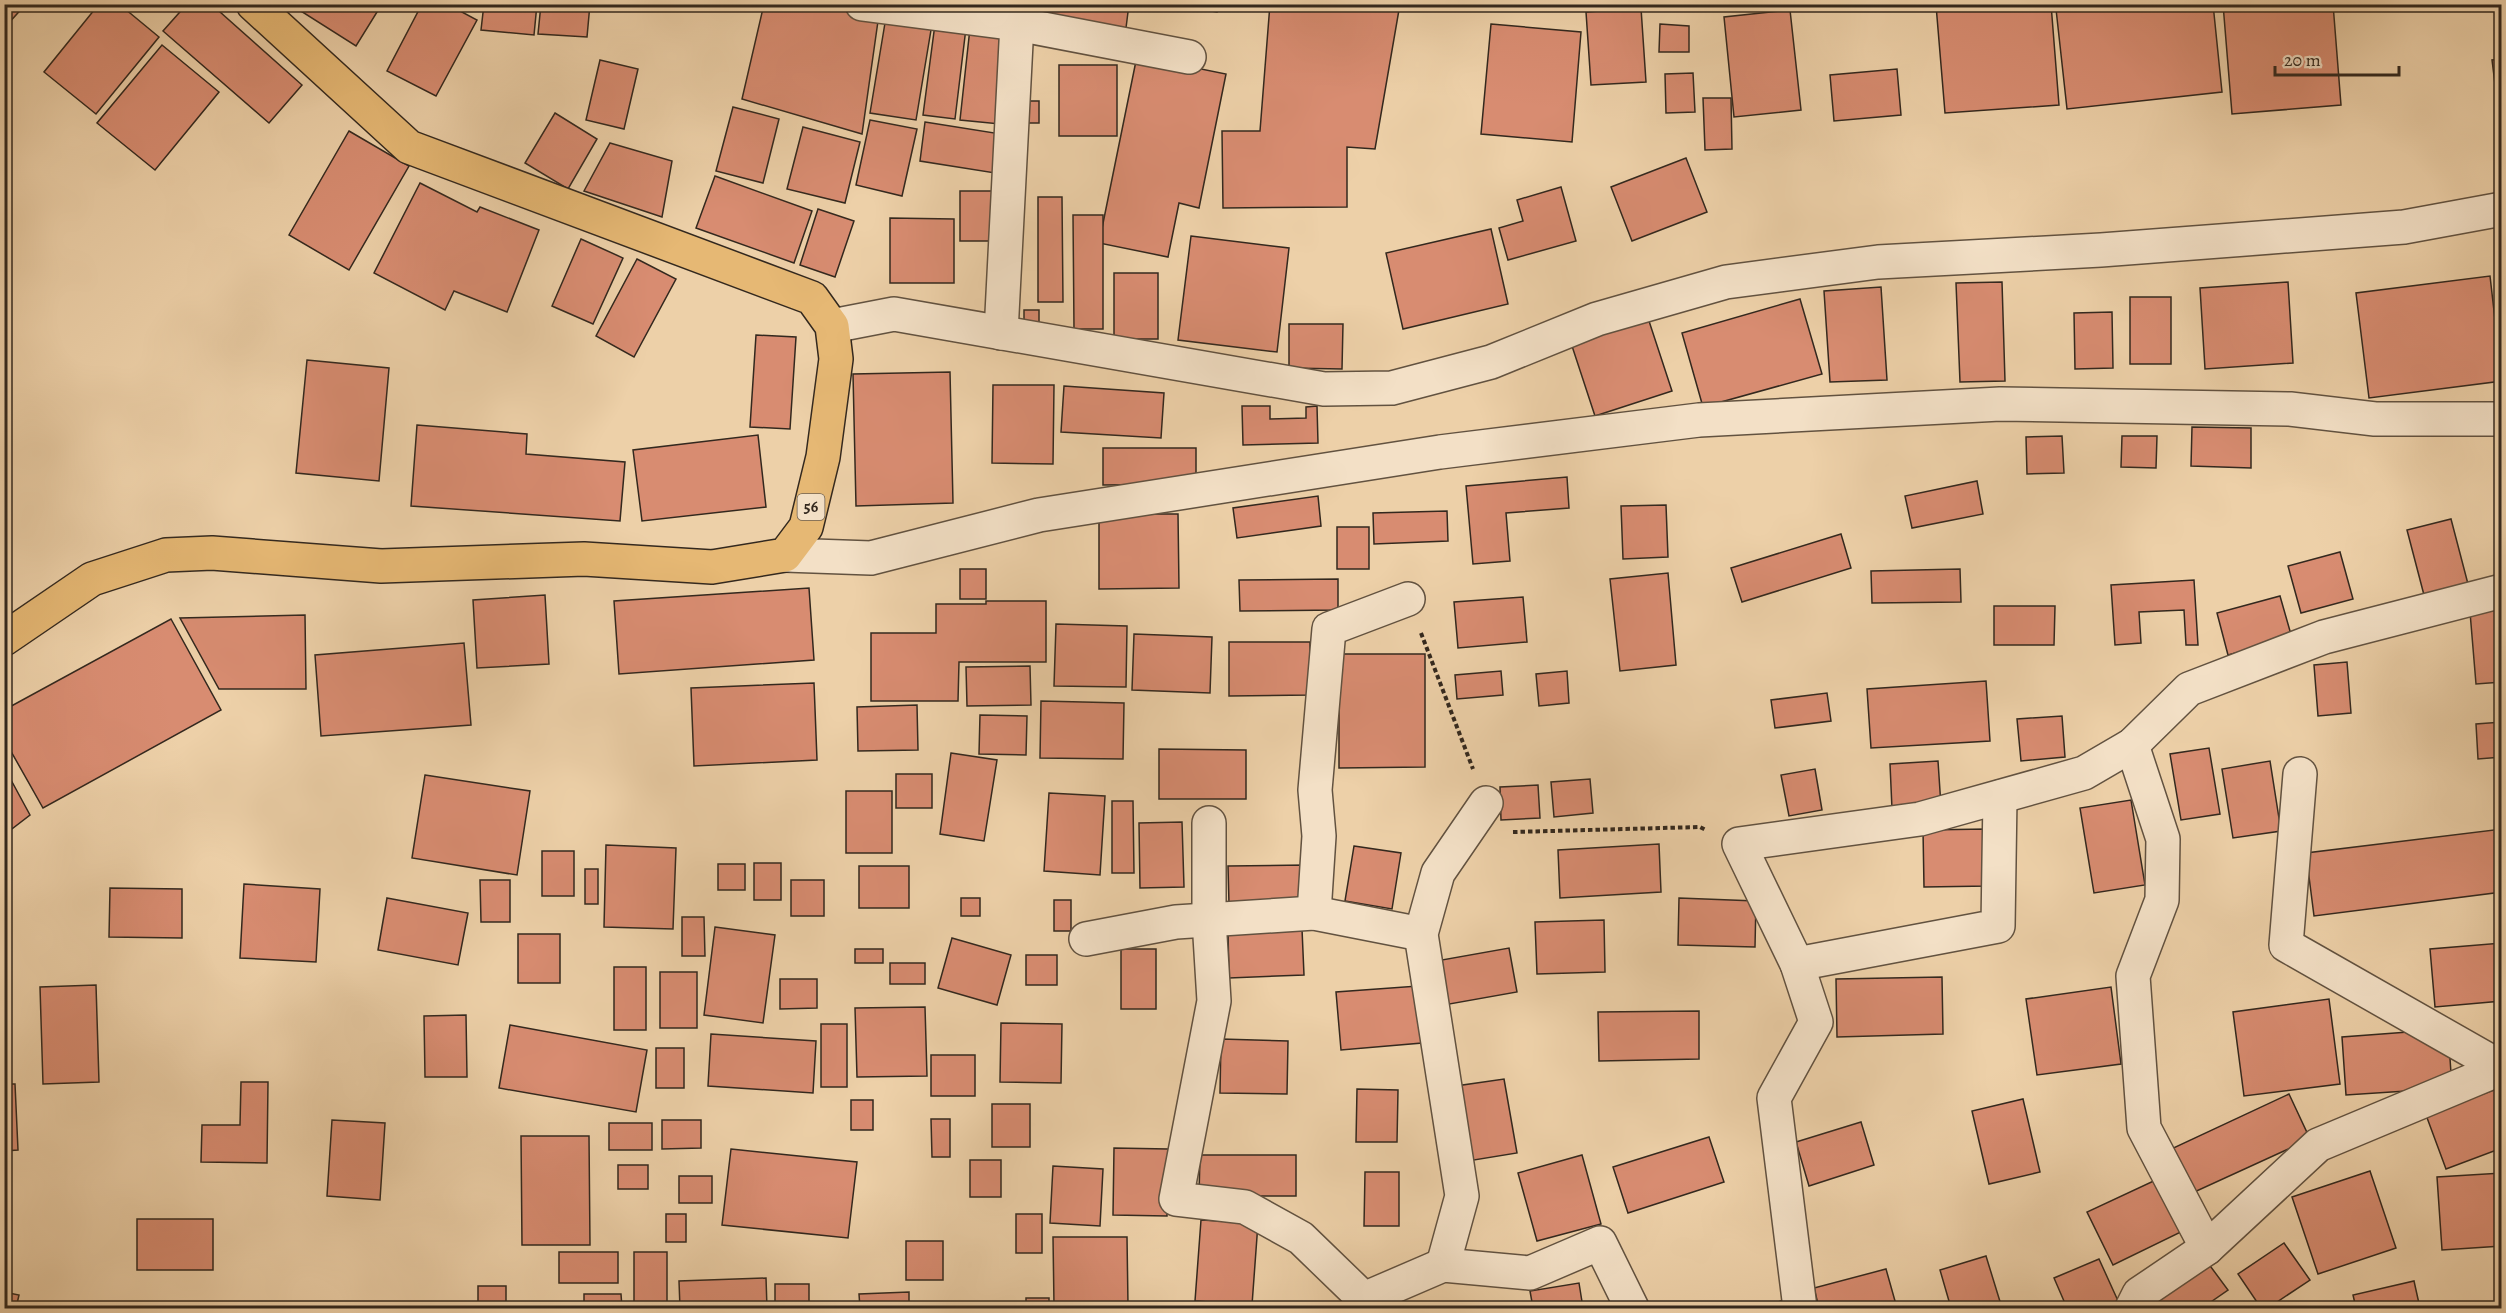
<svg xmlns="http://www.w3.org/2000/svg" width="2506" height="1313" viewBox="0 0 2506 1313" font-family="Alegreya,serif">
<rect width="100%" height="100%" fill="#edd0a8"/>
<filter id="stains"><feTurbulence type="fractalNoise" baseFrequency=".00333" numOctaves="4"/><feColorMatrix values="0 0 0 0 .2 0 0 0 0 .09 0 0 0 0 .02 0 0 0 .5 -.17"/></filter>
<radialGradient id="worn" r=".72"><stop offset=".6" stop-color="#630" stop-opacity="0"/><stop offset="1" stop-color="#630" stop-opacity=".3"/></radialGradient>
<g fill="#d88c71" stroke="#33281e" stroke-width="1.5">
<polygon points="4,4 26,4 6,26 4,25"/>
<polygon points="99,4 119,4 159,37 96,114 44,72"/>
<polygon points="187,4 211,4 302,85 269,123 163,31"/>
<polygon points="298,4 382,4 356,46 296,8"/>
<polygon points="422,4 447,4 477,20 436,96 387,71"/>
<polygon points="484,4 537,4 534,35 481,30"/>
<polygon points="541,4 590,4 587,37 538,34"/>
<polygon points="764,4 879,14 862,134 742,99"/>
<polygon points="1042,4 1129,4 1126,28 1040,15"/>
<polygon points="1165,4 1218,4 1217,12"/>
<polygon points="1270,4 1400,4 1375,149 1347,147 1347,207 1223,208 1222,131 1260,131"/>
<polygon points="2051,4 2059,105 1945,113 1936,5"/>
<polygon points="2099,4 2213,4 2222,92 2067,109 2056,9"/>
<polygon points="2223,4 2333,4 2341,105 2232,114"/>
<polygon points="1641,8 1646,82 1591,85 1586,12"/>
<polygon points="1790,10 1801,110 1734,117 1724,17"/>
<polygon points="886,17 932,24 916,120 870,113"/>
<polygon points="935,24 966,28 955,119 923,115"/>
<polygon points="1491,24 1581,32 1572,142 1481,134"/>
<polygon points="1660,24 1689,26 1689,52 1659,52"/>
<polygon points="970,28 1010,33 1000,124 960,120"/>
<polygon points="162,45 219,92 155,170 97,123"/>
<polygon points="1137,56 1226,74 1199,208 1179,203 1168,257 1099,243"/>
<polygon points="2502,59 2502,100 2497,100 2492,60"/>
<polygon points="600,60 638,69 624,129 586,120"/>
<rect x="1059" y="65" width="58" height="71"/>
<polygon points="1897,69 1901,115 1834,121 1830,75"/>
<polygon points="1693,73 1695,112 1666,113 1665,74"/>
<polygon points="1703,98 1731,98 1732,149 1705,150"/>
<rect x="1021" y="101" width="18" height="22"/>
<polygon points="733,107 779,119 763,183 716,171"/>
<polygon points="555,113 597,139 568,189 525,163"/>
<polygon points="870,120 917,129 902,196 856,185"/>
<polygon points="925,122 1001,134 995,173 920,161"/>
<polygon points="803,127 860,142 845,203 787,189"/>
<polygon points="349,131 409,166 349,270 289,235"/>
<polygon points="610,143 672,161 662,217 584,191"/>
<polygon points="1686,158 1707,212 1632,241 1611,187"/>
<polygon points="715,176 812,211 794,263 696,228"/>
<polygon points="420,183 477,212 480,207 539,230 507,312 454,291 445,310 374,273"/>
<polygon points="1561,187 1576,241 1508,260 1499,228 1523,221 1517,200"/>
<rect x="960" y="191" width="40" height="50"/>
<polygon points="1038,197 1062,197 1063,302 1038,302"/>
<polygon points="818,209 854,221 835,277 800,265"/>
<polygon points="1073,215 1103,215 1103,329 1074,329"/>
<polygon points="890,218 954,219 954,283 890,283"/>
<polygon points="1491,229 1508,304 1403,329 1386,253"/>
<polygon points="1191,236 1289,248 1277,352 1178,340"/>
<polygon points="581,239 623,258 593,324 552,306"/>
<polygon points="637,259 676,279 634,357 596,336"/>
<rect x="1114" y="273" width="44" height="66"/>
<polygon points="2490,276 2502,381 2369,398 2356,293"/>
<polygon points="2002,282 2005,381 1960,382 1956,283"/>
<polygon points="2288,282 2293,363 2205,369 2200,288"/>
<polygon points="1881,287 1887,380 1830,382 1824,291"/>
<rect x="2130" y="297" width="41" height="67"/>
<polygon points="1800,299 1822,374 1703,407 1682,333"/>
<rect x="1024" y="310" width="15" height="14"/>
<polygon points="2112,312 2113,368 2075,369 2074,313"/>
<polygon points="1648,318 1672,391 1595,416 1571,343"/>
<polygon points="1289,324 1343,324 1342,369 1289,368"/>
<polygon points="756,335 796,337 790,429 750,427"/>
<polygon points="307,360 389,368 379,481 296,473"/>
<polygon points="950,372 953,503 856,506 853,374"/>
<polygon points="993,385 1054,385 1053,464 992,463"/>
<polygon points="1064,386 1164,393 1161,438 1061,432"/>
<polygon points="1242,406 1270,406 1270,419 1306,418 1306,407 1317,406 1318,443 1243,445"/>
<polygon points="417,425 527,434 526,454 625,462 620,521 411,506"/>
<polygon points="2192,427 2251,428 2251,468 2191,466"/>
<polygon points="758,435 766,507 642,521 633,450"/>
<polygon points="2062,436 2064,473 2027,474 2026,437"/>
<polygon points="2122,436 2157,436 2156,468 2121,467"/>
<polygon points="1103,448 1196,448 1196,484 1103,485"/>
<polygon points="1567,477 1569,508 1506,513 1510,561 1473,564 1466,486"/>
<polygon points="1977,481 1983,514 1912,528 1905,496"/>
<polygon points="1318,496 1321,526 1237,538 1233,508"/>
<polygon points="1666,505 1668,557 1623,559 1621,506"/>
<polygon points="1447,511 1448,541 1374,544 1373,513"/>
<polygon points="1099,514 1178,514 1179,588 1099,589"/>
<polygon points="2451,519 2468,584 2424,595 2407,530"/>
<rect x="1337" y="527" width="32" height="42"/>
<polygon points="1841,534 1851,568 1742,602 1731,568"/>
<polygon points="2340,552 2353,599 2301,613 2288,566"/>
<rect x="960" y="569" width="26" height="30"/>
<polygon points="1960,569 1961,602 1872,603 1871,571"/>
<polygon points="1668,573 1676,665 1620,671 1610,579"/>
<polygon points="1338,579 1338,610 1240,611 1239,580"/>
<polygon points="2194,580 2198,645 2186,645 2184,610 2139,612 2141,643 2115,645 2111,585"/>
<polygon points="809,588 814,660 619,674 614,601"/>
<polygon points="545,595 549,664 477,668 473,600"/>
<polygon points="2280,596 2292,638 2228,655 2217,613"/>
<polygon points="1523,597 1527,642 1458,648 1454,602"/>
<polygon points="986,601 1046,601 1046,662 959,662 958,701 871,701 871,633 936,633 936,604 986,604"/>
<polygon points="1994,606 2055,606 2054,645 1994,645"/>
<polygon points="2502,609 2502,682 2476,684 2470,612"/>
<polygon points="305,615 306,689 219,689 180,618"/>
<polygon points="171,619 221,710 43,808 4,739 4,710"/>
<polygon points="1056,624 1127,626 1126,687 1054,686"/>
<polygon points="1134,634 1212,637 1210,693 1132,690"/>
<polygon points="1229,642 1310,642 1310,695 1229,696"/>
<polygon points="464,643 471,725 321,736 315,655"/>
<polygon points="1339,654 1425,654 1425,767 1339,768"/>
<polygon points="2347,662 2351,713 2318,716 2314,665"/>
<polygon points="1030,666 1031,705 967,706 966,667"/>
<polygon points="1501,671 1503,695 1457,699 1455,675"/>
<polygon points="1567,671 1569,703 1539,706 1536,674"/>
<polygon points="1986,681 1990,741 1871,748 1867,689"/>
<polygon points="814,683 817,760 694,766 691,688"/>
<polygon points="1827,693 1831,721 1775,728 1771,700"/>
<polygon points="1041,701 1124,703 1123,759 1040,758"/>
<polygon points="917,705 918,750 858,751 857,707"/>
<polygon points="980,715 1027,716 1026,755 979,754"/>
<polygon points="2062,716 2065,757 2021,761 2017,719"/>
<polygon points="2502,722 2502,757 2478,759 2476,724"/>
<polygon points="2209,748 2220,814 2181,820 2170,754"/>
<polygon points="1159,749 1246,750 1246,799 1159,799"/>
<polygon points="951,753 997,760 984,841 940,834"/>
<polygon points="1938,761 1941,806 1892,809 1890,764"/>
<polygon points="2270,761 2281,831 2233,838 2222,769"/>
<polygon points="4,767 30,815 4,835"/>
<polygon points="1815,769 1822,810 1789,816 1781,775"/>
<rect x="896" y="774" width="36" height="34"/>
<polygon points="425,775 530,791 517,875 412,858"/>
<polygon points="1590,779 1593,813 1554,817 1551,782"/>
<polygon points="1538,785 1540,818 1501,820 1500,787"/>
<rect x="846" y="791" width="46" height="62"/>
<polygon points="1049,793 1105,796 1100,875 1044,871"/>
<polygon points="2131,800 2145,885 2094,893 2080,808"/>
<polygon points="1112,801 1133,801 1134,873 1112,873"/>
<polygon points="1182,822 1184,887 1140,888 1139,823"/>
<polygon points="1988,829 1989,886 1924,887 1923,830"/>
<polygon points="2502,829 2502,892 2314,916 2306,853"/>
<polygon points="1659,844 1661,892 1560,898 1558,850"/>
<polygon points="606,845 676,848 673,929 604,927"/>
<polygon points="1354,846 1401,853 1392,909 1345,901"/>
<rect x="542" y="851" width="32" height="45"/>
<rect x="754" y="863" width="27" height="37"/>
<rect x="718" y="864" width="27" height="26"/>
<polygon points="1306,865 1307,902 1229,904 1228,866"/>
<rect x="859" y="866" width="50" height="42"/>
<rect x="585" y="869" width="13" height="35"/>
<polygon points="480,880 510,880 510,922 481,922"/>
<rect x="791" y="880" width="33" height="36"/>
<polygon points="244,884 320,889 316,962 240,958"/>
<polygon points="110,888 182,889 182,938 109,937"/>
<polygon points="387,898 468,913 458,965 378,950"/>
<rect x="961" y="898" width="19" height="18"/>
<polygon points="1679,898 1756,901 1755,947 1678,945"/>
<rect x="1054" y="900" width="17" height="31"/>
<polygon points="682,917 704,917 705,956 682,956"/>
<polygon points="1604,920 1605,972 1537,974 1535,922"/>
<polygon points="715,927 775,935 763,1023 704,1015"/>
<polygon points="1302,929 1304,975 1229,978 1228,931"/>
<rect x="518" y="934" width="42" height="49"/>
<polygon points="952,938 1011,955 997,1005 938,988"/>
<polygon points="2502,943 2502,1001 2435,1007 2430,949"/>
<polygon points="1509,948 1517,992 1444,1005 1436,961"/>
<rect x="855" y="949" width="28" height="14"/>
<rect x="1121" y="949" width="35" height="60"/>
<rect x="1026" y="955" width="31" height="30"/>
<rect x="890" y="963" width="35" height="21"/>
<rect x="614" y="967" width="32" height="63"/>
<rect x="660" y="972" width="37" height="56"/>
<polygon points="1942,977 1943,1034 1837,1037 1836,979"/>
<polygon points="780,979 817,979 817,1008 780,1009"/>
<polygon points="96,985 99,1082 43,1084 40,987"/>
<polygon points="1418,986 1422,1043 1341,1050 1336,992"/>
<polygon points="2111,987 2121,1064 2037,1075 2026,999"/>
<polygon points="2329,999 2340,1084 2244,1096 2233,1012"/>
<polygon points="925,1007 927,1076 857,1077 855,1008"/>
<polygon points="1699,1011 1699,1059 1599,1061 1598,1012"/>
<polygon points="466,1015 467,1077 425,1077 424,1016"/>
<polygon points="1001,1023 1062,1024 1061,1083 1000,1082"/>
<rect x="821" y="1024" width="26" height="63"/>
<polygon points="510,1025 647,1050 636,1112 499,1088"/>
<polygon points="2448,1029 2452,1088 2346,1095 2342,1037"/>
<polygon points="711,1034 816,1041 813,1093 708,1086"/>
<polygon points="1221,1039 1288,1041 1287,1094 1220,1093"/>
<rect x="656" y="1048" width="28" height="40"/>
<rect x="931" y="1055" width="44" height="41"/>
<polygon points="1504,1079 1517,1153 1468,1161 1456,1086"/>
<polygon points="241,1082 268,1082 267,1163 201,1162 202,1125 240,1125"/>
<polygon points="4,1084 15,1084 18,1150 4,1151"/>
<polygon points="2502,1087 2502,1148 2446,1169 2426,1115"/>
<polygon points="1357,1089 1398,1090 1397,1142 1356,1142"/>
<polygon points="2289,1094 2310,1139 2190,1194 2169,1150"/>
<polygon points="2023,1099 2040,1172 1989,1184 1972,1111"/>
<rect x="851" y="1100" width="22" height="30"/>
<rect x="992" y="1104" width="38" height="43"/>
<polygon points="931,1119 950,1119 950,1157 932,1157"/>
<polygon points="332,1120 385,1123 380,1200 327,1196"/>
<polygon points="662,1120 701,1120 701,1148 662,1149"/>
<polygon points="1861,1122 1874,1165 1809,1186 1796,1142"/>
<rect x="609" y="1123" width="43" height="27"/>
<polygon points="521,1136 589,1136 590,1245 522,1245"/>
<polygon points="1709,1137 1724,1182 1628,1213 1613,1167"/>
<polygon points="1114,1148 1168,1149 1167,1216 1113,1215"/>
<polygon points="731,1149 857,1162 848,1238 722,1225"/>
<polygon points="1200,1155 1296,1155 1296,1196 1199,1196"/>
<polygon points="1582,1155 1601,1224 1537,1241 1518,1173"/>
<rect x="970" y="1160" width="31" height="37"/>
<rect x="618" y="1165" width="30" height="24"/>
<polygon points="1053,1166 1103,1169 1100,1226 1050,1223"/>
<polygon points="2370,1171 2396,1248 2318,1274 2292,1197"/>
<polygon points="1365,1172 1399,1172 1399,1226 1364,1226"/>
<polygon points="2502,1173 2502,1246 2442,1250 2437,1177"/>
<rect x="679" y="1176" width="33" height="27"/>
<polygon points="2160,1178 2185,1230 2113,1265 2087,1212"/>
<rect x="666" y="1214" width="20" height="28"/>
<rect x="1016" y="1214" width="26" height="39"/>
<rect x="137" y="1219" width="76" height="51"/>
<polygon points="1201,1220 1258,1223 1252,1305 1195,1301"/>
<polygon points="1053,1237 1127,1237 1128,1305 1054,1305"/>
<rect x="906" y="1241" width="37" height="39"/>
<polygon points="2284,1243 2310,1280 2268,1308 2261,1308 2238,1274"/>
<rect x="559" y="1252" width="59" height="31"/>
<rect x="634" y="1252" width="33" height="56"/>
<polygon points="1986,1256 2002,1308 1951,1308 1940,1270"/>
<polygon points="2099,1259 2119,1303 2107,1308 2067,1308 2054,1278"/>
<polygon points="2205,1259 2228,1290 2202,1308 2162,1308 2154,1297"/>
<polygon points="1886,1269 1897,1308 1819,1308 1814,1288"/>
<polygon points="766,1278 767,1308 680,1308 679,1281"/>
<polygon points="2414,1281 2420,1308 2356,1308 2353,1295"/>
<polygon points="1579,1283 1583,1308 1533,1308 1530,1291"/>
<rect x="775" y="1284" width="34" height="22"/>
<rect x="478" y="1286" width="28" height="22"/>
<polygon points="4,1292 19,1295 16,1308 4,1308"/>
<polygon points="909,1292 909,1308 860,1308 859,1294"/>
<polygon points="584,1294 621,1294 622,1308 584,1308"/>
<rect x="1026" y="1298" width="23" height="10"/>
<polygon points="1781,1301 1784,1308 1762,1308"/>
<polygon points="2244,1302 2248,1308 2235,1308"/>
<rect x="1373" y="1303" width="70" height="5"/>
</g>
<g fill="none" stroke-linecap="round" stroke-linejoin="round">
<g stroke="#625240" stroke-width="36">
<g id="minor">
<polyline points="862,4 1017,24 1189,57"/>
<polyline points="832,326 894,314 1324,389 1392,388 1491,362 1597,319 1726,282 1878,262 2101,250 2404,227 2502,209"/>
<polyline points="1001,333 1018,4"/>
<polyline points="785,555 871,558 1039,515 1440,452 1699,420 2000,404 2290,409 2375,419 2502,419"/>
<polyline points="2132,745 2163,839 2162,900 2133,976 2144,1128 2207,1248"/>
<polyline points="2300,774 2286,945 2502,1068"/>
<polyline points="1209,823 1209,920 1214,1001 1176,1199 1245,1207 1301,1238 1364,1299 1443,1265 1530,1273 1600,1243 1632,1308"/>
<polyline points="1314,913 1319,836 1315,790 1329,629 1408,599"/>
<polyline points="1086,939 1176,922 1314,913 1421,934"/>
<polyline points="1797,964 1998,926 2000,797"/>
<polyline points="1443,1265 1462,1196 1421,934 1438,873 1486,803"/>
<polyline points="1800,1308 1774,1098 1816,1022 1797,964 1739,844 1920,819 2084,773 2132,745 2189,689 2324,637 2502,591"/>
<polyline points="2132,1308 2139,1294 2207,1248 2318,1145 2502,1068"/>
</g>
</g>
<g stroke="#33281e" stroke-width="36">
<polyline id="primary" points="4,639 92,579 166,555 212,553 381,566 584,559 712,567 785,555 806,527 823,457 836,359 832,326 812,298 409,147 253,4"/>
</g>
<g stroke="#33281e" stroke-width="4" stroke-dasharray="4.5 3" stroke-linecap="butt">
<polyline points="1421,633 1473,769"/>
<polyline points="1513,832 1700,827 1706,830"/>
</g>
<use href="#minor" stroke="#f3e0c6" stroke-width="33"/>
<use href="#primary" stroke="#e6b874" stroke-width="33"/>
</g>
<g text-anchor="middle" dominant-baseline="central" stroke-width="4.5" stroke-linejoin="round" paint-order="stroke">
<rect fill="#f3e0c6" stroke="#6d5f50" stroke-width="1.5" x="797.5" y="494" width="27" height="26" rx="4.5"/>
<g font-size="16" font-weight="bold" fill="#33281e">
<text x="811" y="507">56</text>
</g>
</g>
<rect width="2506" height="1313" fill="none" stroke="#edd0a8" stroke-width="24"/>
<rect x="6" y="6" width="2494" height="1301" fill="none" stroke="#33281e" stroke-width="3"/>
<rect x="12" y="12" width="2482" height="1289" fill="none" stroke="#33281e" stroke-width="1.5"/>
<path d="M2275 66v9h124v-9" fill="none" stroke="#33281e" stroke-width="3"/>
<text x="2284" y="66" font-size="18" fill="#33281e" stroke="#f3e0c6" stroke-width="4.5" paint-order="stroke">20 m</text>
<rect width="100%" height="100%" filter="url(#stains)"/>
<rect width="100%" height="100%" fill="url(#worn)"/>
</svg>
